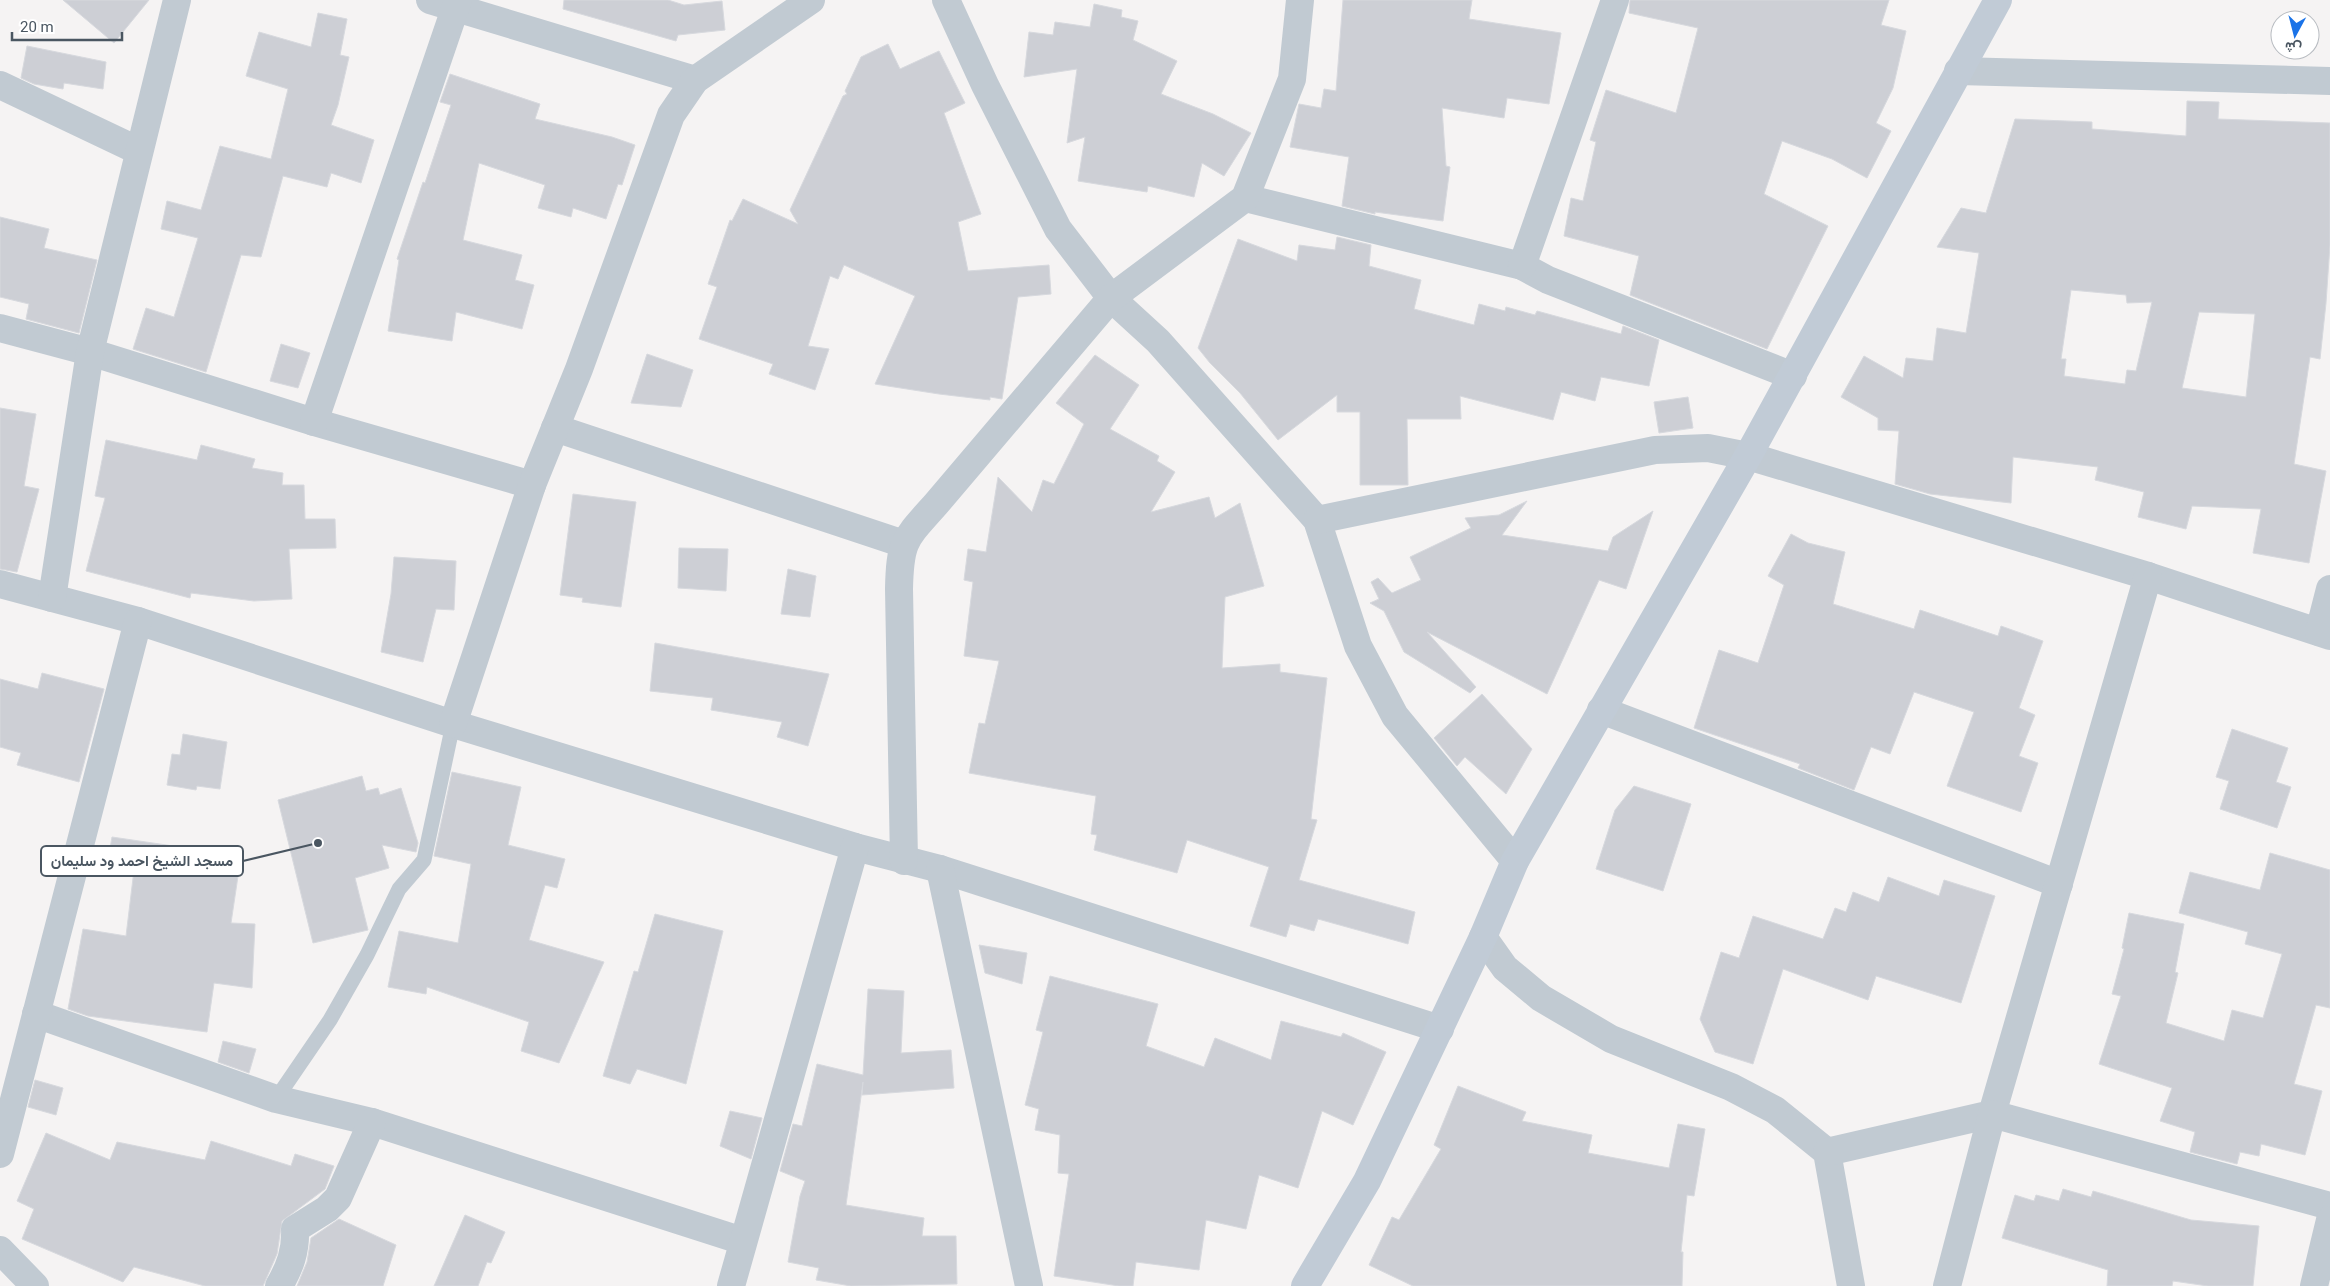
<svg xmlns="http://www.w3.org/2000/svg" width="2330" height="1286" viewBox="0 0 2330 1286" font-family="Roboto,Vazirmatn,sans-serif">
<rect width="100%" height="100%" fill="#f5f3f3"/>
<g fill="#cdcfd5" stroke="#d7d9de" fill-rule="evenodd">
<polygon points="63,0 149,0 114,43"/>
<polygon points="564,0 668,0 684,5 722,1 725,30 678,35 676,41 563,9"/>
<polygon points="1343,0 1472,0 1469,19 1561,33 1549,104 1507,98 1504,118 1442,108 1446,166 1450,167 1443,221 1375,212 1375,214 1342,206 1349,157 1290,147 1299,104 1321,108 1324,89 1336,91"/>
<polygon points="1630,0 1889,0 1881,25 1906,31 1893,88 1876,123 1891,131 1867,178 1832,159 1782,141 1764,194 1828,226 1767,349 1630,295 1639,256 1564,236 1571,198 1583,201 1596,142 1590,140 1606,90 1676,113 1698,28 1629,13"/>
<polygon points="1094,4 1122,10 1121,17 1138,21 1133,40 1177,61 1161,94 1213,114 1251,133 1224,176 1202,163 1194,197 1148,186 1147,192 1078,181 1085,137 1067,143 1077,69 1024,77 1029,32 1053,35 1055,22 1090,27"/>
<polygon points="318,13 347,19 340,55 349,57 338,105 331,125 374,140 361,183 331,173 327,187 283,176 261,257 241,255 206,372 133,349 146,308 174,317 198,238 161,229 167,201 201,210 220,146 271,159 288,89 246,76 259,32 311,47"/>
<polygon points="888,44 900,69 939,51 965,103 944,113 981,214 958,222 968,271 1049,265 1051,294 1018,297 1002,399 990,397 990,400 939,394 875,384 915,296 844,265 838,279 830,276 808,346 829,349 815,390 769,374 773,364 699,339 717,287 708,284 730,220 732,221 743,199 798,224 790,210 843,96 847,94 845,91 861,57"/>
<polygon points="27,46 106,62 103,89 64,83 63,89 34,84 21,78"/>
<polygon points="450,74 540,104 535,119 612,137 635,145 622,185 618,184 606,219 573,208 571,217 538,208 545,185 479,163 463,240 522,255 515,280 534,285 522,329 456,312 452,341 388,331 399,260 397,259 423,182 425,183 451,105 440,102"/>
<path d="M 2187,101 L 2219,102 L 2218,119 L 2330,123 L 2330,245 L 2326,303 L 2320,359 L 2310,357 L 2294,464 L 2326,471 L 2309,563 L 2253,553 L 2261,509 L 2192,506 L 2186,529 L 2138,517 L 2144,492 L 2095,480 L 2098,467 L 2013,457 L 2011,503 L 1930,494 L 1895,484 L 1899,431 L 1878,430 L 1878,418 L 1841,397 L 1864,356 L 1903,378 L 1906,358 L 1933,361 L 1937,328 L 1966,333 L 1979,253 L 1937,247 L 1961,208 L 1986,213 L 2015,119 L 2092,122 L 2092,129 L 2186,136 ZM 2071,290 L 2126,295 L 2127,303 L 2152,302 L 2136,371 L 2127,370 L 2125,384 L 2064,376 L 2066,359 L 2061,359 ZM 2199,312 L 2255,314 L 2246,397 L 2182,388 Z"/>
<polygon points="0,217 49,229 44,248 97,260 79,333 26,319 29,304 0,297"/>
<polygon points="1337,237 1371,245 1369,266 1421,280 1414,309 1474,325 1479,304 1505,311 1506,307 1535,315 1537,311 1621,334 1623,326 1659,340 1649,386 1601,377 1595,401 1561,392 1553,420 1460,396 1461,419 1407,419 1408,485 1360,485 1360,412 1337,412 1337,395 1278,440 1240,393 1210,363 1198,348 1238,239 1297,261 1299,245 1335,250"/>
<polygon points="281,344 310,353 298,388 270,381"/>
<polygon points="647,354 693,370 681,407 631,403"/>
<polygon points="1095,355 1139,385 1110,429 1159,456 1157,461 1175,472 1151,512 1209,497 1215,518 1240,503 1264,586 1225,597 1222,668 1280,664 1280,672 1327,678 1311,819 1317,820 1299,880 1415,912 1408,944 1318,919 1314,931 1290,924 1286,937 1250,926 1269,867 1187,840 1177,873 1094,850 1097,835 1091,834 1096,796 969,773 979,723 985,724 999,661 964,656 973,582 964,580 968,549 986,552 998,477 1032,512 1043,480 1054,484 1084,424 1056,403"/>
<polygon points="1688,397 1693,428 1659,433 1654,402"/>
<polygon points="0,408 36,414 24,486 39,489 17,572 0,569"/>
<polygon points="106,440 197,460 201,445 255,459 252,468 283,473 282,485 304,485 305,519 335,519 336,548 289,549 292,599 254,601 191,593 190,598 86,571 105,498 95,496"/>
<polygon points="573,494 636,502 621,607 582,602 583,598 560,595"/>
<polygon points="1527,501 1502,535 1608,551 1613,537 1653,511 1626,589 1599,580 1547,694 1427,632 1476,687 1470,693 1404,652 1384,611 1370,603 1379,599 1371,582 1378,578 1392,593 1421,580 1410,557 1471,528 1465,518 1499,515"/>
<polygon points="1791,534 1808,543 1845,552 1833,604 1914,629 1920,610 1998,636 2001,626 2043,641 2019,708 2035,715 2019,756 2038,763 2021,812 1947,786 1974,712 1914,692 1890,754 1871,747 1854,790 1798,768 1800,764 1694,728 1719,650 1758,663 1784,585 1768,576"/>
<polygon points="679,548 728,549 726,591 678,588"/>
<polygon points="394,557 456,561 454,610 436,609 423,662 381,652 391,594"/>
<polygon points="788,569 816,576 810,617 781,614"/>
<polygon points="655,643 829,674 808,746 777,737 782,722 711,710 713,698 650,691"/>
<polygon points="42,673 104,689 79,782 17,765 21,753 0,747 0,679 38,689"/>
<polygon points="1482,694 1532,749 1506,794 1465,757 1457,766 1434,738"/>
<polygon points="2232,729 2288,748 2276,782 2291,787 2277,828 2220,809 2229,781 2216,777"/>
<polygon points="183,734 227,742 220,789 197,786 196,790 167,785 172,754 180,755"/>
<polygon points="452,772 521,787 508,845 565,859 557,888 545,885 529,940 604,962 559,1063 521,1051 529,1022 427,987 426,994 388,987 399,931 458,943 471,864 434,856"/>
<polygon points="362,776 366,791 378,788 380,795 401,788 418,843 416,852 382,845 389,868 355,878 368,930 313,943 278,800"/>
<polygon points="1634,786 1691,804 1663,891 1596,869 1615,810"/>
<polygon points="112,837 241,856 231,923 255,924 252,988 214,983 207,1032 88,1016 68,1009 83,929 126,936 134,870 107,866"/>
<polygon points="2270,853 2330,870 2330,1008 2316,1005 2294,1084 2322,1091 2305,1155 2261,1144 2259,1156 2240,1152 2237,1164 2190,1152 2195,1132 2160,1121 2172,1088 2099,1064 2121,996 2112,994 2124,949 2122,948 2129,913 2184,924 2175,972 2178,973 2166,1023 2224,1041 2232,1010 2263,1018 2282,954 2245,944 2248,932 2179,913 2190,872 2260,890"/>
<polygon points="1888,877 1939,896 1944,880 1995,896 1961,1003 1876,976 1868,1000 1783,969 1753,1064 1715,1052 1700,1019 1721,952 1739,958 1753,916 1823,939 1835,908 1846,912 1853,892 1879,902"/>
<polygon points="655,914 723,931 686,1084 637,1069 630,1084 603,1076 634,971 638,972"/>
<polygon points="979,945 1027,953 1022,984 985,973"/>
<polygon points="1050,976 1158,1004 1146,1046 1204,1067 1215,1038 1271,1060 1281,1021 1341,1037 1343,1033 1386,1052 1353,1125 1322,1111 1298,1188 1259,1175 1246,1229 1206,1220 1199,1270 1136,1262 1133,1286 1119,1286 1054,1276 1069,1174 1058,1173 1060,1135 1035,1130 1039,1109 1025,1105 1043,1032 1036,1030"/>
<polygon points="868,989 904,991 901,1053 951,1050 954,1088 862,1095 863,1082 846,1205 924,1218 922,1236 956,1236 957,1284 851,1286 816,1280 819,1268 788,1262 800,1196 805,1181 780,1171 793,1124 802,1126 817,1064 863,1075"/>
<polygon points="223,1041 256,1049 249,1073 218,1062"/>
<polygon points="35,1080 63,1088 56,1115 28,1107"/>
<polygon points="1458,1086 1526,1112 1522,1121 1592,1135 1588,1153 1669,1168 1678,1124 1705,1129 1694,1196 1687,1195 1681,1252 1683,1252 1682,1286 1413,1286 1369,1265 1392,1217 1399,1220 1441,1149 1434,1145"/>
<polygon points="730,1111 762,1118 751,1159 720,1146"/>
<polygon points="46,1133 110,1160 117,1142 205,1160 211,1141 291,1166 295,1154 334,1166 325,1189 282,1221 277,1254 263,1286 205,1286 134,1267 123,1282 22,1239 34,1209 17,1201"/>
<polygon points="2063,1189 2091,1197 2093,1191 2191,1220 2259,1226 2253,1286 2208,1286 2173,1281 2172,1286 2107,1286 2108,1270 2002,1238 2015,1195 2034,1201 2036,1195 2059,1201"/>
<polygon points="465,1215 505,1232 491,1263 487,1262 478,1286 434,1286"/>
<polygon points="339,1219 396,1245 383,1286 297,1286 307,1262 311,1238"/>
</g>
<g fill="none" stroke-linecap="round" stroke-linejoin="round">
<polyline stroke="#c1cad2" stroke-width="15" points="276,1099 330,1020 367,955 399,889 424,860 453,724"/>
<g stroke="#c1cad2" stroke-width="28">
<polyline points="430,0 695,80"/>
<polyline points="946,0 985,85 1058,229 1111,298 1158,341 1317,520 1358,646 1395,716 1515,861"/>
<polyline points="1958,71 2330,81"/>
<polyline points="0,85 139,151"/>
<polyline points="1245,198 1522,266 1548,280 1793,376"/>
<polyline points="1522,266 1615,0"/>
<polyline points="0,328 90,352 314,422 532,485"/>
<polyline points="314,422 458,0"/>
<polyline points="555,428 904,544"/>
<polyline points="1317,520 1655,450 1708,448 1748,456 2148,576 2330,636"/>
<polyline points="0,584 138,621 453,724 855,847 940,869 1440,1029"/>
<polyline points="52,598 90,352 177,0"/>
<polyline points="2319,632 2330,589"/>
<polyline points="1601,710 2059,884"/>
<polyline points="453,724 532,485 579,369 671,115 695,80 811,0"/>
<path d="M 904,861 L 899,589 C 900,540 905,539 936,504 L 1111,298 L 1245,198 L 1292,79 L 1300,0"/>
<polyline points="940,869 1029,1286"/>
<polyline points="1483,937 1505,968 1541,998 1611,1039 1731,1087 1775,1110 1827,1152 1851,1286"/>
<polyline points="36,1014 276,1099 372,1122 743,1241"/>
<polyline points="1827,1152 1992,1114 2148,576"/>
<polyline points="0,1154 138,621"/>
<polyline points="0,1250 35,1286"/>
<path d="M 279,1286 C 290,1267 296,1251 295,1229 L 327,1209 L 338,1198 L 372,1122"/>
<polyline points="731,1286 855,847"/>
<polyline points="1947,1286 1992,1114 2330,1206"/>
<polyline points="2314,1286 2330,1220"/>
</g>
<polyline stroke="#c1cbd6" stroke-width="28" points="1305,1286 1367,1181 1483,937 1515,861 1748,456 1998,0"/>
</g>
<path fill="none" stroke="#4a5661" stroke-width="2" d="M318 843L243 861"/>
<circle fill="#4a5661" stroke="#fff" stroke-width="2" cx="318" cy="843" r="5"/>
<rect fill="#fff" stroke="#4a5661" stroke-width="2" x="41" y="846" width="202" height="30" rx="5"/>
<g font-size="15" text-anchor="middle" font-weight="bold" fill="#4a5661">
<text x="142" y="866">مسجد الشيخ احمد ود سليمان</text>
</g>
<g transform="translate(2295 35) rotate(187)"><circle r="24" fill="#ffffff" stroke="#b7bbc0"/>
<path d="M0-4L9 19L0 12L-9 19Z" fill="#1a73e8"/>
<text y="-8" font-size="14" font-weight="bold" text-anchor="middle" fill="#4a5661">ش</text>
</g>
<path d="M12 32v8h110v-8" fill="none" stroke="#4a5661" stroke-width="2.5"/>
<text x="20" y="32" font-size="15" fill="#4a5661" stroke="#ffffff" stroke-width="4" paint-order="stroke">20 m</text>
</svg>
